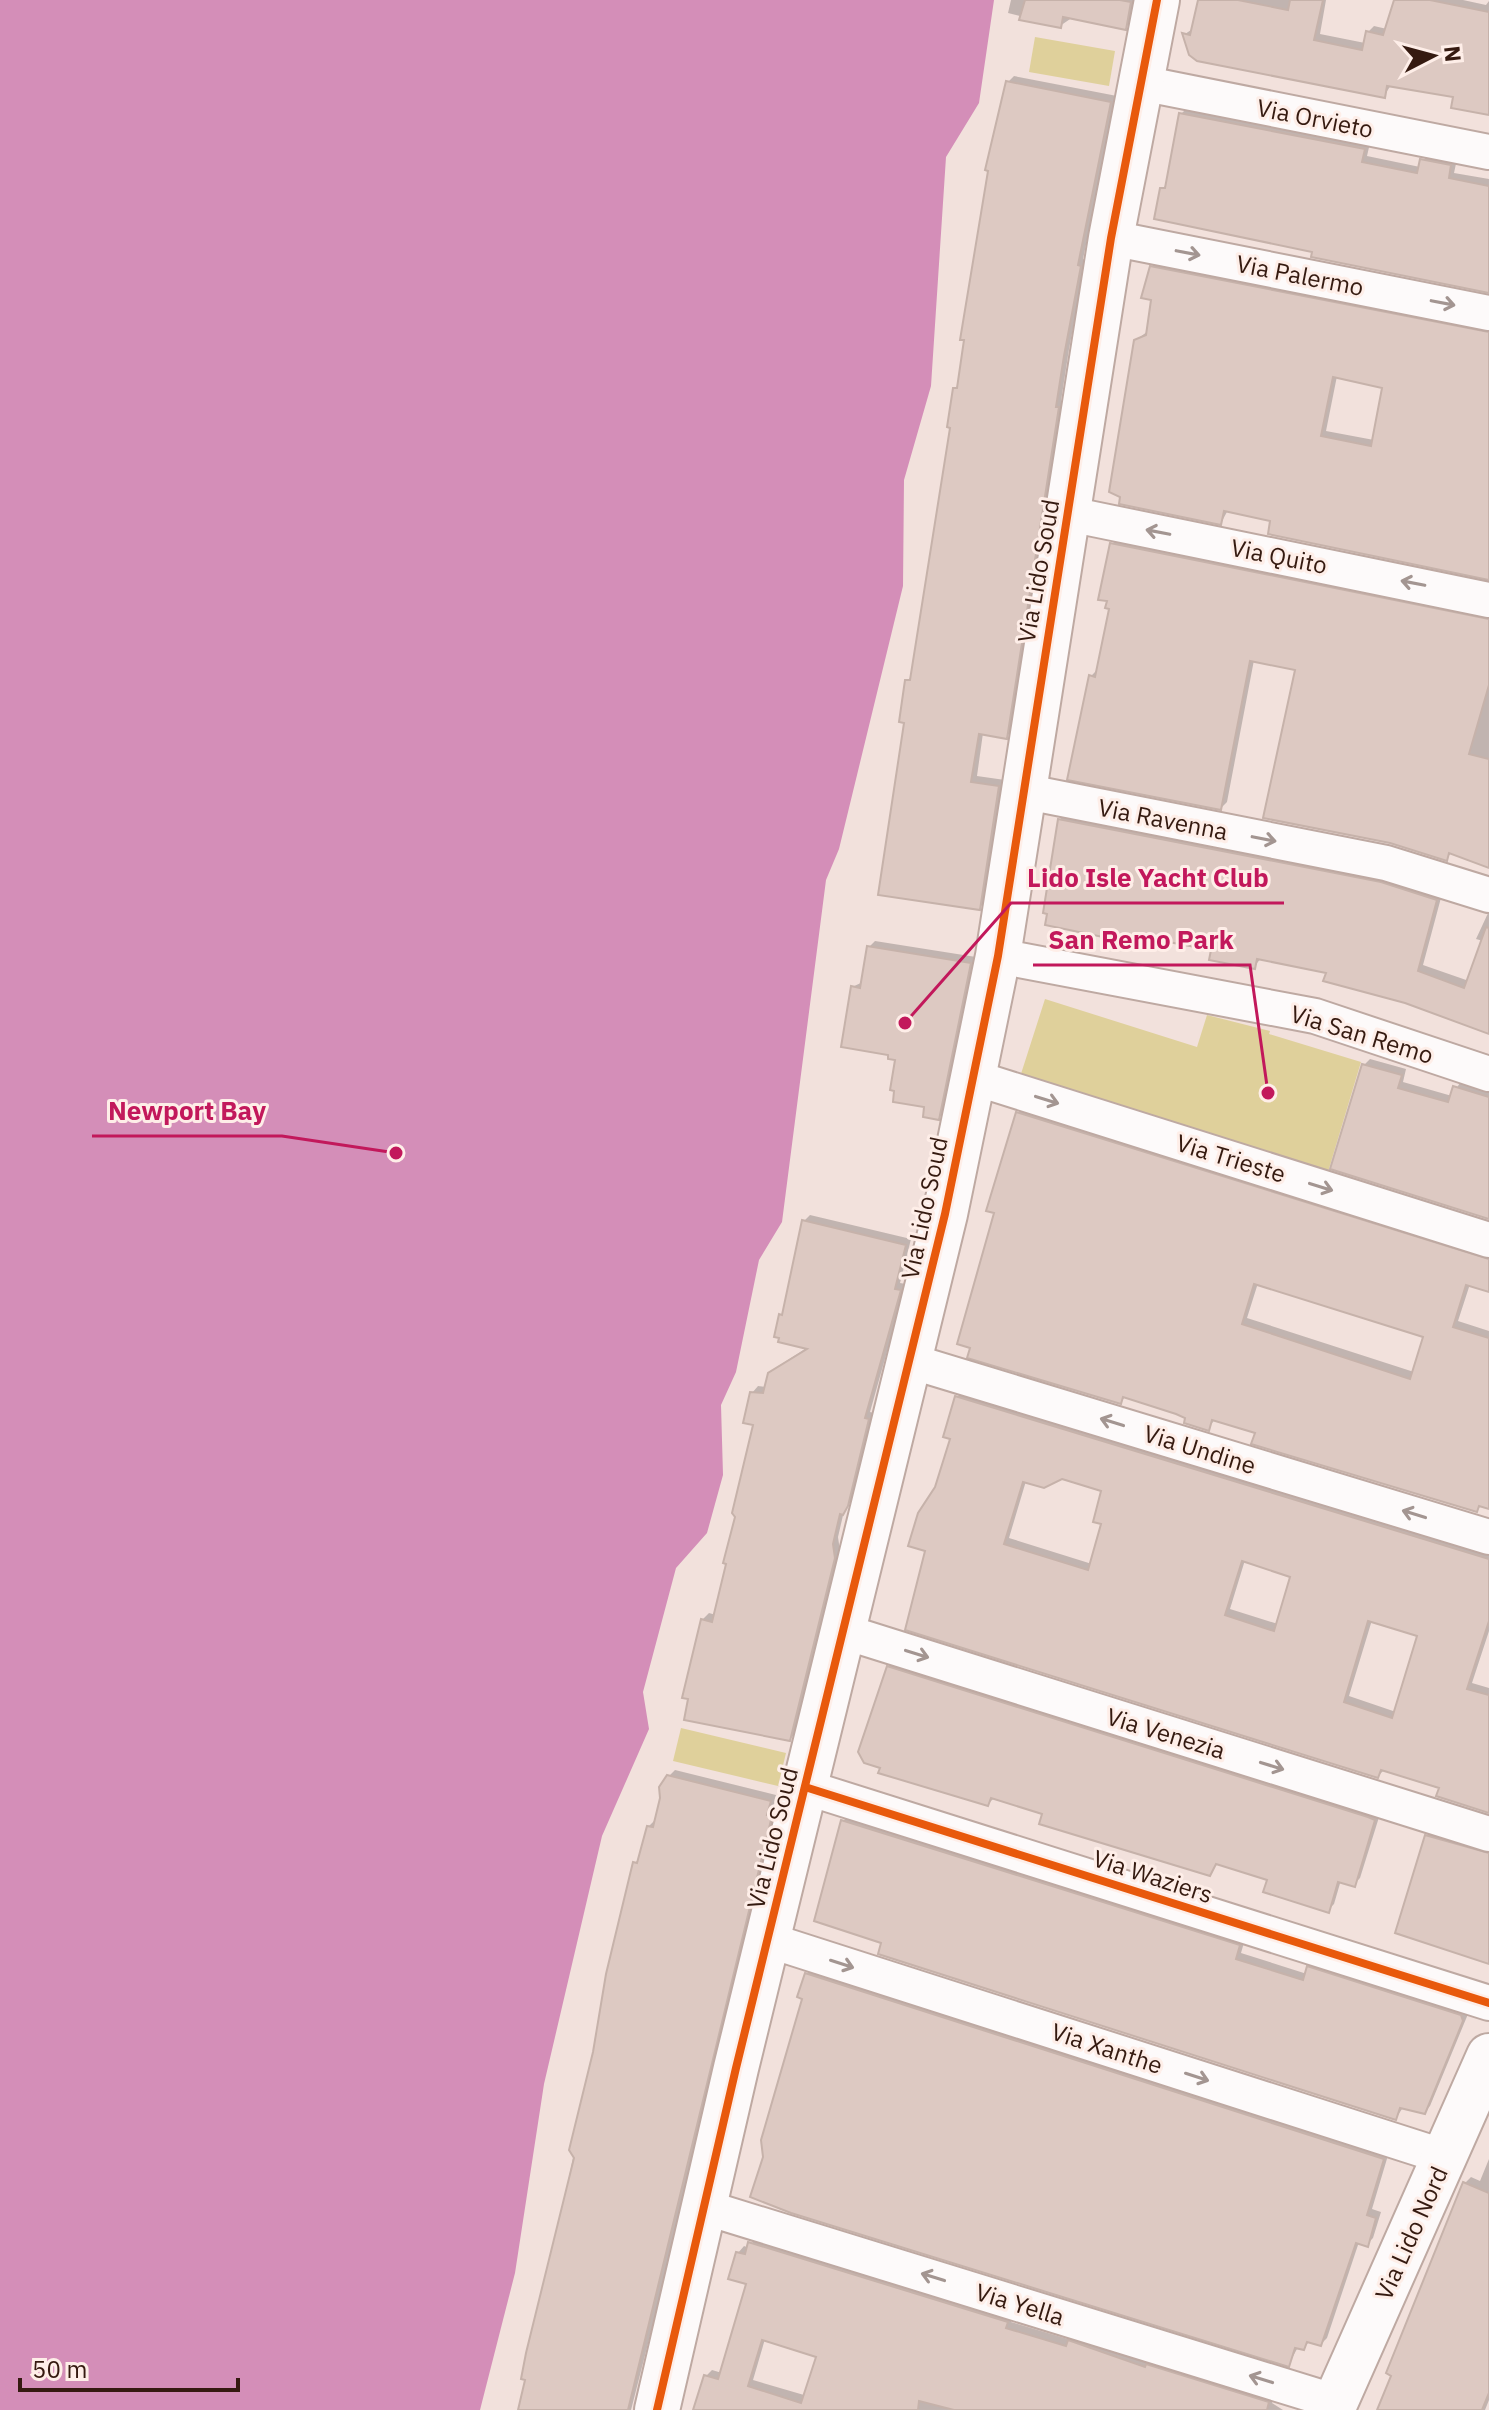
<svg xmlns="http://www.w3.org/2000/svg" width="1489" height="2410" viewBox="0 0 1489 2410" font-family="'IBM Plex Sans',sans-serif">
<rect width="100%" height="100%" fill="#f2e1dc"/>
<g fill="#dfd09b">
<polygon points="1035,37 1115,51 1109,86 1029,72"/>
<polygon points="1045,999 1197,1047 1207,1015 1270,1031 1269,1034 1361,1062 1328,1172 1020,1077"/>
<polygon points="681,1728 786,1753 778,1786 673,1761"/>
</g>
<polygon fill="#d48eb8" points="0,0 994,0 979,103 946,157 931,386 904,480 903,586 839,849 826,880 782,1222 759,1260 736,1372 721,1405 723,1475 707,1533 676,1568 643,1692 649,1729 602,1836 544,2084 515,2273 480,2410 0,2410"/>
<g fill="#0003" fill-rule="evenodd">
<polygon points="1011,0 1136,0 1131,21 1125,28 1073,17 1060,26 1008,13"/>
<polygon points="1200,0 1326,0 1320,34 1365,43 1368,32 1374,26 1387,29 1395,0 1463,0 1486,5 1489,1 1489,109 1456,95 1391,85 1384,96 1191,54 1185,34 1194,28"/>
<polygon points="1014,76 1117,96 1083,259 1086,260 1069,349 1061,401 1064,401 1012,730 1006,737 983,733 977,776 1005,780 985,902 979,908 907,721 907,681 912,676 953,426 955,388 960,384 1008,82"/>
<polygon points="1187,108 1370,143 1367,156 1420,167 1428,153 1457,159 1454,173 1489,179 1489,291 1314,250 1162,189 1168,183 1181,114"/>
<path d="M 1158,261 L 1489,326 L 1489,578 L 1228,510 L 1221,523 L 1135,341 L 1148,331 L 1154,298 L 1151,267 ZM 1337,376 L 1384,386 L 1374,440 L 1326,431 Z"/>
<polygon points="1118,538 1489,613 1489,866 1452,852 1446,859 1297,669 1254,660 1227,802 1221,808 1091,676 1097,670 1112,608 1112,544"/>
<polygon points="1066,813 1388,877 1442,894 1423,965 1469,981 1483,941 1476,939 1489,911 1489,1032 1328,971 1261,958 1254,967 1213,949 1167,941 1161,947 1060,819"/>
<polygon points="875,941 976,957 944,1111 938,1117 927,1105 852,987 863,982 869,947"/>
<polygon points="1370,1059 1406,1069 1403,1082 1452,1096 1461,1081 1489,1090 1489,1217 1364,1065"/>
<path d="M 1024,1107 L 1489,1253 L 1489,1290 L 1470,1284 L 1458,1321 L 1489,1331 L 1489,1507 L 1482,1505 L 1476,1510 L 1215,1419 L 1208,1429 L 1188,1417 L 1126,1396 L 1120,1402 L 996,1212 L 1018,1113 ZM 1258,1283 L 1425,1335 L 1414,1372 L 1247,1318 Z"/>
<polygon points="810,1215 911,1239 900,1283 906,1284 870,1412 874,1413 853,1498 844,1511 838,1537 840,1551 796,1733 790,1739 702,1620 709,1613 716,1615 756,1424 752,1393 758,1386 767,1387 770,1374 777,1367 808,1347 781,1315 785,1310 804,1221"/>
<path d="M 963,1391 L 1489,1552 L 1489,1631 L 1472,1683 L 1489,1688 L 1489,1813 L 1439,1795 L 1441,1786 L 1385,1769 L 1378,1776 L 928,1550 L 937,1488 L 952,1438 L 957,1397 ZM 1062,1477 L 1104,1490 L 1104,1523 L 1092,1564 L 1009,1538 L 1026,1481 ZM 1245,1560 L 1293,1575 L 1278,1624 L 1230,1609 ZM 1372,1620 L 1420,1635 L 1396,1712 L 1349,1696 Z"/>
<polygon points="895,1661 1380,1814 1360,1878 1354,1884 1341,1880 1334,1904 1328,1910 1269,1878 1218,1862 1209,1874 1045,1813 995,1797 988,1804 889,1667"/>
<polygon points="675,1770 776,1795 773,1809 777,1810 719,2040 663,2285 631,2410 520,2410 635,1863 641,1858 648,1827 655,1820 669,1776"/>
<polygon points="849,1815 1245,1939 1241,1953 1307,1974 1315,1961 1468,2014 1430,2106 1424,2112 1404,2106 1396,2118 884,1942 843,1821"/>
<polygon points="1433,1830 1489,1845 1489,1958 1426,1836"/>
<polygon points="813,1968 1389,2152 1372,2209 1381,2212 1373,2238 1367,2244 1359,2242 1327,2338 1321,2344 1310,2341 1303,2348 1298,2347 1289,2364 765,2157 804,1997 806,1974"/>
<polygon points="1489,2159 1489,2400 1485,2410 1379,2410 1465,2183 1471,2177 1480,2181"/>
<path d="M 756,2237 L 1013,2316 L 1011,2322 L 1071,2340 L 1076,2335 L 1274,2396 L 1272,2403 L 1283,2410 L 706,2410 L 706,2376 L 712,2370 L 722,2373 L 749,2283 L 738,2253 L 744,2246 L 749,2248 ZM 765,2339 L 818,2355 L 804,2395 L 753,2380 Z"/>
</g>
<g fill="#ddc9c2" stroke="#c6b2aa" stroke-width="2" fill-rule="evenodd">
<polygon points="1025,0 1120,0 1131,2 1126,30 1063,17 1061,28 1019,20"/>
<polygon points="1198,0 1238,0 1288,10 1290,0 1323,0 1314,40 1362,50 1366,31 1383,35 1394,0 1430,0 1489,12 1489,115 1451,108 1453,97 1387,86 1385,98 1197,61 1189,55 1182,33 1190,35"/>
<polygon points="1006,81 1111,102 1078,265 1081,266 1064,356 1056,407 1059,407 1007,739 979,734 971,782 999,786 980,910 878,895 904,723 899,722 905,680 910,680 950,428 947,427 953,388 957,388 964,340 960,340 988,171 985,170"/>
<polygon points="1179,113 1365,149 1362,162 1417,173 1420,159 1451,165 1449,178 1489,186 1489,293 1311,257 1312,252 1154,219 1160,188 1165,188"/>
<path d="M 1150,266 L 1489,332 L 1489,580 L 1268,534 L 1270,521 L 1224,511 L 1221,525 L 1119,504 L 1120,497 L 1109,492 L 1134,340 L 1146,335 L 1151,300 L 1141,298 ZM 1333,377 L 1382,388 L 1371,446 L 1321,436 Z"/>
<polygon points="1110,543 1489,619 1489,685 1469,754 1489,759 1489,868 1449,853 1447,861 1390,843 1263,818 1295,670 1250,661 1221,810 1067,780 1089,675 1095,677 1109,609 1105,608 1107,601 1098,600"/>
<polygon points="1058,819 1381,882 1437,900 1418,971 1464,988 1486,927 1489,928 1489,1034 1405,1003 1323,981 1326,973 1257,959 1255,969 1209,960 1211,950 1163,941 1161,949 1045,925 1047,914 1043,913"/>
<polygon points="867,946 971,963 939,1120 923,1117 924,1107 893,1102 894,1091 890,1090 895,1060 888,1059 888,1055 841,1047 851,986 860,988"/>
<polygon points="1362,1064 1402,1075 1398,1088 1448,1102 1453,1086 1489,1097 1489,1219 1330,1169"/>
<path d="M 1016,1112 L 1489,1259 L 1489,1292 L 1466,1285 L 1453,1327 L 1489,1338 L 1489,1509 L 1479,1506 L 1477,1512 L 1251,1444 L 1255,1433 L 1212,1420 L 1209,1431 L 1184,1423 L 1185,1418 L 1176,1414 L 1123,1397 L 1121,1404 L 967,1358 L 970,1348 L 957,1344 L 994,1213 L 986,1211 ZM 1254,1284 L 1423,1337 L 1410,1379 L 1242,1324 Z"/>
<polygon points="802,1220 906,1245 895,1289 901,1290 865,1418 869,1419 848,1506 843,1515 840,1514 833,1544 835,1558 790,1741 684,1720 688,1699 682,1698 701,1619 712,1622 726,1564 723,1563 735,1517 732,1513 753,1425 743,1423 750,1392 763,1393 768,1373 807,1349 778,1342 779,1338 774,1337 779,1314 782,1315"/>
<path d="M 955,1396 L 1489,1559 L 1489,1621 L 1467,1689 L 1489,1695 L 1489,1813 L 1436,1796 L 1439,1788 L 1381,1770 L 1378,1778 L 905,1630 L 925,1551 L 908,1546 L 918,1513 L 935,1487 L 950,1439 L 943,1437 ZM 1062,1479 L 1101,1491 L 1093,1522 L 1101,1524 L 1088,1570 L 1004,1544 L 1023,1482 L 1044,1488 ZM 1242,1561 L 1290,1577 L 1274,1631 L 1225,1615 ZM 1368,1621 L 1417,1636 L 1392,1718 L 1344,1702 Z"/>
<polygon points="887,1666 1368,1817 1375,1820 1355,1887 1338,1882 1329,1913 1263,1892 1267,1880 1216,1864 1210,1876 1039,1824 1042,1814 991,1798 988,1806 878,1773 880,1768 864,1763 858,1752"/>
<polygon points="667,1775 771,1801 767,1815 772,1816 628,2410 518,2410 525,2380 521,2379 526,2353 574,2158 569,2150 593,2052 606,1974 633,1862 637,1863 647,1826 653,1827 660,1798 659,1787"/>
<polygon points="841,1820 1240,1945 1236,1959 1303,1980 1307,1966 1461,2015 1463,2021 1425,2114 1400,2108 1396,2120 878,1954 881,1943 814,1921"/>
<polygon points="1425,1835 1489,1853 1489,1964 1395,1933"/>
<polygon points="805,1973 1384,2159 1367,2215 1376,2218 1368,2247 1356,2243 1321,2346 1307,2342 1304,2350 1295,2348 1289,2367 791,2213 750,2197 763,2157 761,2140 802,1999 797,1997"/>
<polygon points="1463,2182 1489,2193 1489,2393 1482,2410 1377,2410 1391,2376 1386,2373"/>
<path d="M 748,2242 L 1008,2322 L 1006,2328 L 1066,2346 L 1068,2340 L 1145,2367 L 1146,2364 L 1269,2402 L 1267,2410 L 954,2410 L 919,2401 L 918,2410 L 693,2410 L 704,2375 L 718,2379 L 746,2284 L 728,2279 L 736,2252 L 745,2254 ZM 762,2340 L 816,2357 L 801,2403 L 748,2386 Z"/>
</g>
<g fill="none" stroke-linecap="round" stroke-linejoin="round">
<g stroke="#bea9a2" stroke-width="38">
<g id="minor">
<polyline points="1141,83 1489,152"/>
<polyline points="1111,238 1489,313"/>
<polyline points="1069,514 1489,600"/>
<polyline points="1022,791 1386,863 1489,895"/>
<polyline points="998,956 1315,1016 1489,1074"/>
<polyline points="972,1077 1489,1240"/>
<polyline points="910,1361 1489,1537"/>
<polyline points="842,1631 1489,1834"/>
<polyline points="805,1787 1489,2003"/>
<polyline points="768,1940 1445,2157"/>
<polyline points="704,2207 1336,2402"/>
</g>
</g>
<g stroke="#bea9a2" stroke-width="48">
<g id="tertiary">
<polyline points="657,2410 736,2068 945,1214 998,956 1111,238 1157,0"/>
<polyline points="1332,2410 1489,2056"/>
</g>
</g>
<use href="#minor" stroke="#fdfafa" stroke-width="34"/>
<use href="#tertiary" stroke="#fdfafa" stroke-width="44"/>
<g stroke="#feeee8" stroke-width="13">
<g id="cycleway">
<polyline points="805,1787 1489,2003"/>
<polyline points="657,2410 736,2068 945,1214 998,956 1111,238 1157,0"/>
</g>
</g>
<use href="#cycleway" stroke="#e8590c" stroke-width="8"/>
</g>
<defs><path id="oneway-shaft" d="M-6 0H5M1.5-3L5.5 0L1.5 3" fill="none" stroke-width="1.6" stroke-linecap="round" stroke-linejoin="round" transform="scale(2)"/></defs>
<g stroke="#a39591">
<use href="#oneway-shaft" transform="translate(1188 253) rotate(11)"/>
<use href="#oneway-shaft" transform="translate(1443 303) rotate(11)"/>
<use href="#oneway-shaft" transform="translate(1158 532) rotate(-169)"/>
<use href="#oneway-shaft" transform="translate(1413 583) rotate(-169)"/>
<use href="#oneway-shaft" transform="translate(1264 839) rotate(11)"/>
<use href="#oneway-shaft" transform="translate(1047 1100) rotate(17)"/>
<use href="#oneway-shaft" transform="translate(1321 1187) rotate(17)"/>
<use href="#oneway-shaft" transform="translate(1112 1422) rotate(-163)"/>
<use href="#oneway-shaft" transform="translate(1414 1514) rotate(-163)"/>
<use href="#oneway-shaft" transform="translate(917 1654) rotate(17)"/>
<use href="#oneway-shaft" transform="translate(1272 1766) rotate(17)"/>
<use href="#oneway-shaft" transform="translate(842 1964) rotate(18)"/>
<use href="#oneway-shaft" transform="translate(1197 2077) rotate(18)"/>
<use href="#oneway-shaft" transform="translate(933 2277) rotate(-163)"/>
<use href="#oneway-shaft" transform="translate(1261 2379) rotate(-163)"/>
</g>
<g text-anchor="middle" dominant-baseline="central" stroke-width="6" stroke-linejoin="round" paint-order="stroke">
<g font-size="24" fill="#351a10" stroke="#feeee8">
<text transform="translate(1315 118) rotate(11)">Via Orvieto</text>
<text transform="translate(1300 275) rotate(11)">Via Palermo</text>
<text transform="translate(1279 556) rotate(11)">Via Quito</text>
<text transform="translate(1038 571) rotate(-80)">Via Lido Soud</text>
<text transform="translate(1163 819) rotate(11)">Via Ravenna</text>
<text transform="translate(1362 1034) rotate(17)">Via San Remo</text>
<text transform="translate(1231 1158) rotate(17)">Via Trieste</text>
<text transform="translate(924 1208) rotate(-78)">Via Lido Soud</text>
<text transform="translate(1200 1449) rotate(17)">Via Undine</text>
<text transform="translate(1166 1733) rotate(17)">Via Venezia</text>
<text transform="translate(772 1838) rotate(-76)">Via Lido Soud</text>
<text transform="translate(1153 1876) rotate(18)">Via Waziers</text>
<text transform="translate(1107 2048) rotate(18)">Via Xanthe</text>
<text transform="translate(1411 2233) rotate(-66)">Via Lido Nord</text>
<text transform="translate(1020 2304) rotate(17)">Via Yella</text>
</g>
</g>
<path fill="none" stroke="#c2185b" stroke-width="3" d="M905 1023L1011 903H1284M1268 1093L1250 965H1033M396 1153L282 1136H92"/>
<g fill="#c2185b" stroke="#feeee8" stroke-width="3">
<circle cx="905" cy="1023" r="8"/>
<circle cx="1268" cy="1093" r="8"/>
<circle cx="396" cy="1153" r="8"/>
</g>
<g font-size="26" text-anchor="middle" font-weight="bold" fill="#c2185b" stroke="#feeee8" stroke-width="6" stroke-linejoin="round" paint-order="stroke">
<text x="1148" y="887">Lido Isle Yacht Club</text>
<text x="1141" y="949">San Remo Park</text>
<text x="187" y="1120">Newport Bay</text>
</g>
<g transform="translate(1433 56) rotate(84)" stroke="#feeee8" stroke-width="6" paint-order="stroke">
<path d="M0-6L14 30L0 20L-14 30Z" fill="#351a10"/>
<text y="-12" font-size="22" font-weight="bold" text-anchor="middle" fill="#351a10">N</text>
</g>
<path d="M20 2378v12h218v-12" fill="none" stroke="#351a10" stroke-width="4"/>
<text x="32" y="2378" font-size="24" fill="#351a10" stroke="#feeee8" stroke-width="6" paint-order="stroke">50 m</text>
</svg>
